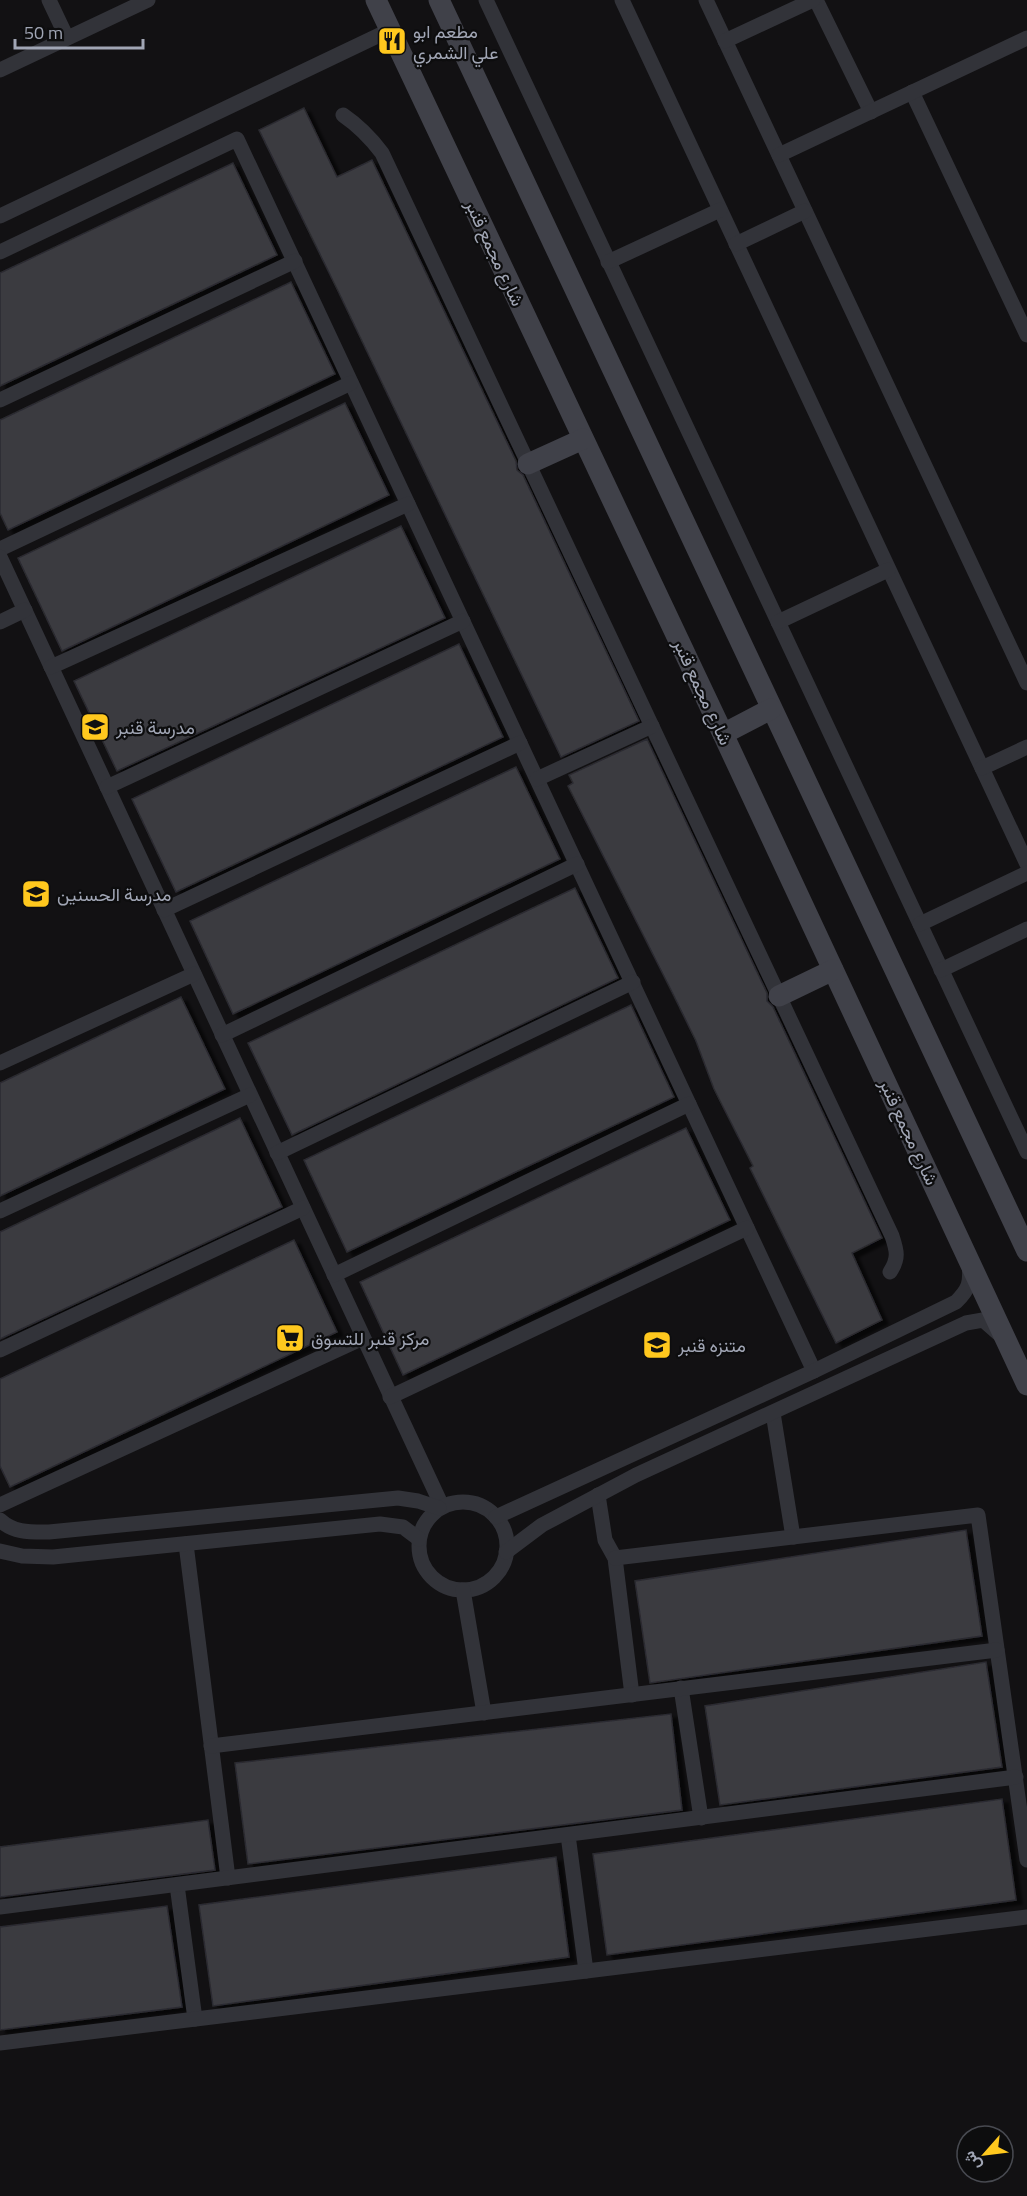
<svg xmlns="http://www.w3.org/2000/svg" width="1027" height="2196" viewBox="0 0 1027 2196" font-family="'Titillium Web',Vazirmatn,sans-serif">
<defs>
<filter id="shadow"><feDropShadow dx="6" dy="4" stdDeviation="1.5" flood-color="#0009"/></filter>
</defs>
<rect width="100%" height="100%" fill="#121113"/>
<g fill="#3b3b41" stroke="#2c2b30" stroke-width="1.5" filter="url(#shadow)">
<polygon points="304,108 337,177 372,160 516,461 517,470 523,475 639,721 561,757 339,293 259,130"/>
<polygon points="233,163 277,255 0,386 0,273"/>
<polygon points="291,282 335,374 8,530 0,513 0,420"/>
<polygon points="345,403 389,495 62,651 18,558"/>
<polygon points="401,526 445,618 117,771 74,681"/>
<polygon points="459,644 503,737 176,892 132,799"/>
<polygon points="647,739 767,993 767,1001 773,1007 882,1238 852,1253 882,1320 836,1343 750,1168 753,1166 714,1089 696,1041 672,992 568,786 573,783 569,775"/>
<polygon points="516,767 560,859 233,1014 190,921"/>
<polygon points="575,888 618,978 292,1135 248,1043"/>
<polygon points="181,997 225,1089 0,1196 0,1083"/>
<polygon points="631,1005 674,1097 347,1252 304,1160"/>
<polygon points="240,1118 282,1207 0,1339 0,1232"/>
<polygon points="686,1128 730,1220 403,1375 360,1282"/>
<polygon points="294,1240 337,1332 10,1487 0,1466 0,1379"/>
<polygon points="966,1530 982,1636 650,1683 635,1581"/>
<polygon points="986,1662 1002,1767 720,1805 705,1706"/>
<polygon points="671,1714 682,1810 248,1864 235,1763"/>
<polygon points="1002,1799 1016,1900 607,1955 593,1854"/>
<polygon points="208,1820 215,1870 0,1897 0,1847"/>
<polygon points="556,1857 569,1957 213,2006 199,1905"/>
<polygon points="167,1906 182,2007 0,2030 0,1927"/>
</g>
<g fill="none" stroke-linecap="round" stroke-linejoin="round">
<g stroke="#323339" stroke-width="15">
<polyline points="49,0 67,38"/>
<polyline points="486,0 1027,1152"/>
<polyline points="622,0 1027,864"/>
<polyline points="706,0 1027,683"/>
<polyline points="816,0 871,112"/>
<polyline points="725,41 813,0"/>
<polyline points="0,70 148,0"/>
<polyline points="912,92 1027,335"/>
<path d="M 343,115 C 359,126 370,137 382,153 L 892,1236 C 897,1251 899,1258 890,1272"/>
<polyline points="779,155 1027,38"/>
<polyline points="0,216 390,30"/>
<polyline points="736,244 805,211"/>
<polyline points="0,252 237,139 814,1371"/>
<polyline points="608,262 720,210"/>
<polyline points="0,400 295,261"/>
<polyline points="0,549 351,383"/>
<polyline points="0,557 442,1506"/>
<polyline points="0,622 25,610"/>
<polyline points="778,622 888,570"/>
<polyline points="51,667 408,504"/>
<polyline points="982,768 1027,747"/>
<polyline points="537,779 652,726"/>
<polyline points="107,787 463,621"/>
<polyline points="164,910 520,743"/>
<polyline points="920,924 1027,873"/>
<polyline points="941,970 1027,929"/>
<polyline points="222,1035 577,864"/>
<polyline points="0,1063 194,974"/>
<polyline points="277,1153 633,982"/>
<polyline points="0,1211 250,1095"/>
<polyline points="334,1275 689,1104"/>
<polyline points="0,1350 303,1208"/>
<polyline points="390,1397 747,1228"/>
<polyline points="773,1413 793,1537"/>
<polyline points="598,1495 605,1540 615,1558 632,1695"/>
<circle cx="463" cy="1546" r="44"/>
<polyline points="0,1505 363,1338"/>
<path d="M 496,1517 L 814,1371 L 956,1302 C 969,1289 971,1283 969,1264"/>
<path d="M 0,1520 C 14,1533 30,1532 49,1532 L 398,1498 L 418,1501 L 439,1508"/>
<polyline points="186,1544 228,1878"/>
<polyline points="0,1551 22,1556 53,1557 380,1524 403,1527 419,1539"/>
<polyline points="506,1552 542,1525 636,1475 966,1323 983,1320 1000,1335"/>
<polyline points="615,1558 978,1515 1027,1860"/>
<polyline points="463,1590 484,1713"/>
<polyline points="681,1688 701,1818"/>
<polyline points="211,1746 997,1650"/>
<polyline points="568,1835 586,1971"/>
<polyline points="177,1885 195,2019"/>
<polyline points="0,1907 1016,1777"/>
<polyline points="0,2043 1027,1917"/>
</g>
<g stroke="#404149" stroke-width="21">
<polyline points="376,0 723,734 1027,1385"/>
<polyline points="439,0 1027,1251"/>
<polyline points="528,464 583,439"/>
<polyline points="723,734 771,709"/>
<polyline points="779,996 833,970"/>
</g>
</g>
<defs>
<g id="restaurant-square" transform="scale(1.5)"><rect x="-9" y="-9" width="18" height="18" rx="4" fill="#ffc81e" stroke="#0d0d0e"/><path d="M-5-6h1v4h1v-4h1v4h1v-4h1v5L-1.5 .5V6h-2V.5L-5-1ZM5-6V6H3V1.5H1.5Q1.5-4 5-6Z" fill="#111"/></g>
<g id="school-square" transform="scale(1.5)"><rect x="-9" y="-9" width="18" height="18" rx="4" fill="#ffc81e" stroke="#0d0d0e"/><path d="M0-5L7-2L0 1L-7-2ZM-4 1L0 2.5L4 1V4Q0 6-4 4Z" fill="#111"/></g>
<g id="supermarket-square" transform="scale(1.5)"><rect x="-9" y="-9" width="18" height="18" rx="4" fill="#ffc81e" stroke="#0d0d0e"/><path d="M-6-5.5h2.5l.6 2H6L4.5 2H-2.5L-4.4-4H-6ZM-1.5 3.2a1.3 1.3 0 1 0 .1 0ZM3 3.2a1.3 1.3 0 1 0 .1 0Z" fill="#111"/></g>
</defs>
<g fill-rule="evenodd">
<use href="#restaurant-square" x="392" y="41"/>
<use href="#school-square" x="95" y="727"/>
<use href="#school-square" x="36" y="894"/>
<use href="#supermarket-square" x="290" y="1338"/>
<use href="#school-square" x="657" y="1345"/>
</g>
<g text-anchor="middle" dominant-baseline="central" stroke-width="4.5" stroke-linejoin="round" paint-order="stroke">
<g font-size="18" fill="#a1a6b5" stroke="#0d0d0e" text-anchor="start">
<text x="413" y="31">مطعم ابو<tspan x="413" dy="21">علي الشمري</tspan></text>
<text x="116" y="727">مدرسة قنبر</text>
<text x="57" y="894">مدرسة الحسنين</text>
<text x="311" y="1338">مركز قنبر للتسوق</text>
<text x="678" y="1345">متنزه قنبر</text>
</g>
<g font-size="18" fill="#a1a6b5" stroke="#0d0d0e">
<text transform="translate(495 253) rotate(65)">شارع مجمع قنبر</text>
<text transform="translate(703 692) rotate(65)">شارع مجمع قنبر</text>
<text transform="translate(909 1132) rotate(65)">شارع مجمع قنبر</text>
</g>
</g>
<g transform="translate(985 2154) rotate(242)"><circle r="28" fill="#0d0d0e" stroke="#484a51" stroke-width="1.5"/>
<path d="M0-4.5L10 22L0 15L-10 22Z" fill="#ffc81e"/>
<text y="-9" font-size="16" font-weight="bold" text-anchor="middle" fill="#a1a6b5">ش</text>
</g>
<path d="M15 39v9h128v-9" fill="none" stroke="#a1a6b5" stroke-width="3"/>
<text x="24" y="39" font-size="18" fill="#a1a6b5" stroke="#0d0d0e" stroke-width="4.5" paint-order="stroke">50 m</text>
</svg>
